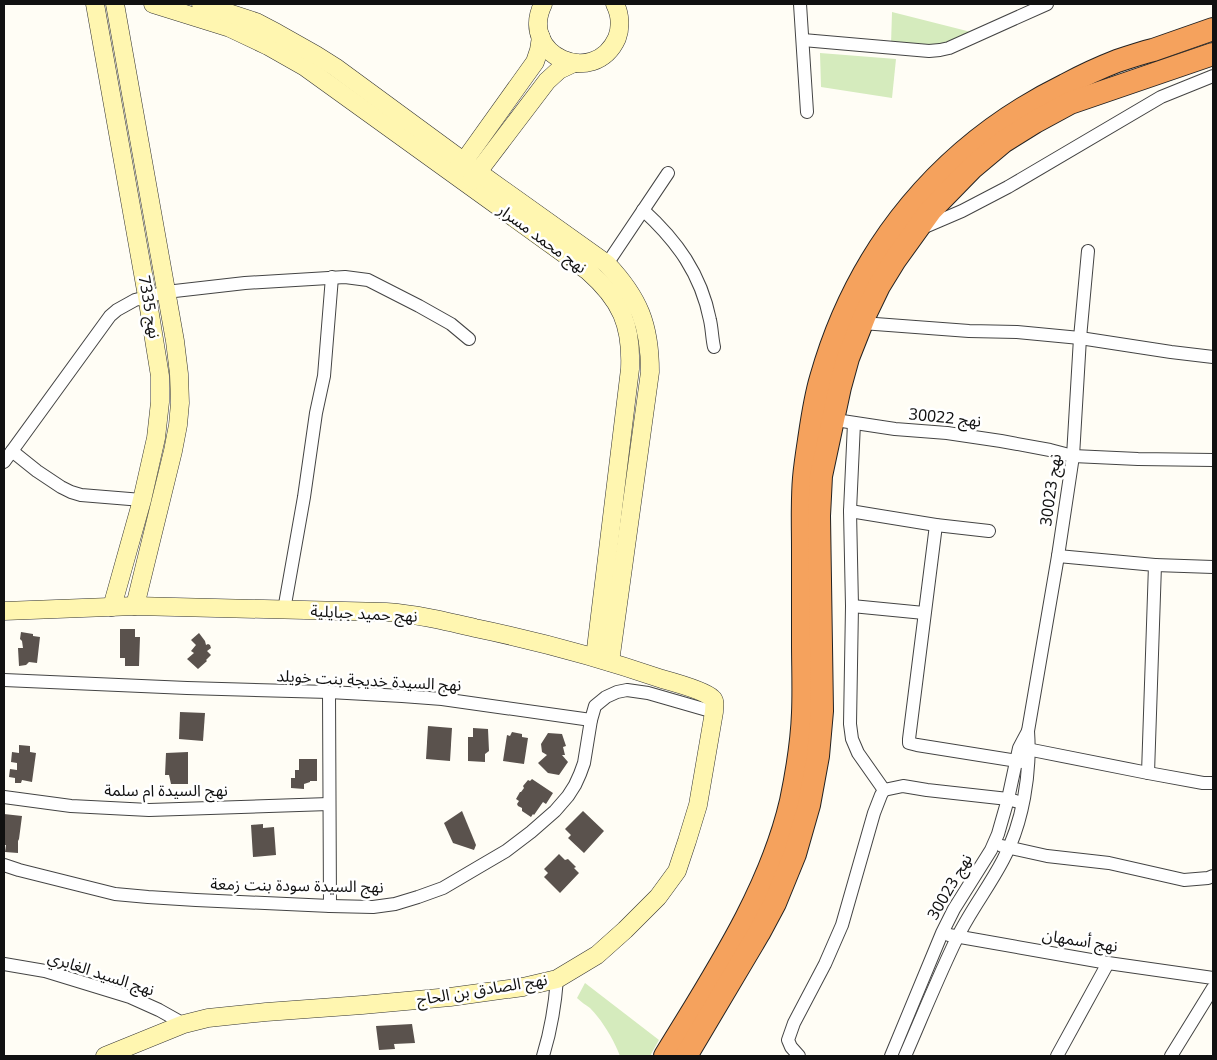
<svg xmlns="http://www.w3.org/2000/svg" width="1217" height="1060" viewBox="0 0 1217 1060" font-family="Georgia,'Noto Sans Arabic',serif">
<rect width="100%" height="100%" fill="#fffdf5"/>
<g fill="#d5ebbd">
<polygon points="892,12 971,32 946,48 891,44"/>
<polygon points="820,53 896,59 892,98 821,87"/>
<path d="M 585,983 L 659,1040 L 650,1056 L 620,1056 C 614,1040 602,1020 590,1008 C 586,1005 581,1002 577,998 Z"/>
</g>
<g fill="#5a524d">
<polygon points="120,629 135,629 135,637 140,637 139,666 125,666 125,658 120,658"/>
<polygon points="21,632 33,634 33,636 40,637 37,663 29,662 26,665 19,666 18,648 23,648 22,641 20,639"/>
<polygon points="199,633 205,641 206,645 208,644 210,645 211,648 207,651 211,655 206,660 207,661 198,669 187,659 194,653 191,651 196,645 191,640"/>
<polygon points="180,712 205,713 203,741 179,739"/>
<polygon points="428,726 452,728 450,761 426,759"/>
<polygon points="473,728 488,729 489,751 485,754 485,762 468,761 468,737 473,737"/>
<polygon points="512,732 522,734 522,737 528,738 524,764 503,761 507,735 510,736"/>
<polygon points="548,733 562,734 566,746 563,747 565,755 562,755 568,762 559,775 548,773 538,763 547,755 542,752 541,744"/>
<polygon points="19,745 30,746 30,752 36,753 32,782 22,780 21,783 15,783 15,778 9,777 10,769 17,770 17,763 11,762 12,752 19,753"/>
<polygon points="188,752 188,784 171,784 169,775 165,775 166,753"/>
<polygon points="299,759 317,759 317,781 310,781 310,782 304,784 304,789 291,788 291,778 295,778 295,770 299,770"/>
<polygon points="532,779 553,793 546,804 543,802 534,815 533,814 531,817 522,811 522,808 518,806 517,804 519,801 516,799 520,792 521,792 524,788 523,786 528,780 530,781"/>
<polygon points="462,811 476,845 474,850 453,843 444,823"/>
<polygon points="583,811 604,831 584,853 568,838 571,835 565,829"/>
<polygon points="4,814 22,816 19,839 18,841 18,853 5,852 6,845 4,845"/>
<polygon points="263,824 263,828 274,827 276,855 253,857 251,825"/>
<polygon points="559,854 565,860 568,859 576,867 574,868 579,873 560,893 544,877 548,873 544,869"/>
<polygon points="412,1024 415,1043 394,1044 395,1049 379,1050 376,1026"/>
</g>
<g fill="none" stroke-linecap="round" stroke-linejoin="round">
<g stroke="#444" stroke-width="14">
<g id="street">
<polyline points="800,4 807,112"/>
<polyline points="803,40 929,51 940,50 949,48 1047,4"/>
<path d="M 643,210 C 677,241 701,274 710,320 C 712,329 712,338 714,347"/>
<polyline points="920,229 962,211 1008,187 1161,97 1213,76"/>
<polyline points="607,264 668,173"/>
<polyline points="862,323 969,331 1017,332 1080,338 1171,352 1213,357"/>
<polyline points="829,419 895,429 947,433 1001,441 1050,450 1073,456 1138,459 1213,460"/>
<polyline points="854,423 850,511 852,606 850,724 852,739 858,753 884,790"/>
<polyline points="12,451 37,471 61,487 71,492 81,495 142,500"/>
<polyline points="4,462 110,316 117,310 135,300 166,292 245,283 345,277 368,280 419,306 451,324 469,339"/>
<polyline points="850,511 936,525 989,531"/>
<polyline points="936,525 909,739 909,743 917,745 1023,762"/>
<polyline points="1058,556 1155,565 1148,773"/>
<polyline points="1155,565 1213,567"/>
<polyline points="852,606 924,613"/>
<polyline points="284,610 304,497 316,413 324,376 332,277"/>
<polyline points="4,680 187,688 329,692 402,696 442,699 591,720"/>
<polyline points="329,692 330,906"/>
<polyline points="1022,748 1148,773 1203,783 1213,783"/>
<polyline points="4,797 71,806 149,810 329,804"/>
<polyline points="1002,846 1047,856 1109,863 1184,880 1208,878 1213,876"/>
<polyline points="4,865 19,870 115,894 148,897 196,900 330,906 373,907 395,904 418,897 443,888 477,868 506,851 531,832 555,811 568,796 575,785 580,774 584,763 591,720 595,706 606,697 617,692 627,690 648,693 714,712"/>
<polyline points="949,935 1108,963 1213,978"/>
<polyline points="4,964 45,971 130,997 159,1010 184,1024"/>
<path d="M 543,1056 C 551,1030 555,1006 557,979"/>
<polyline points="799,1056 791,1047 788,1040 794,1023 825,964 842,925 874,813 881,795 884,790 903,786 927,790 1008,799 1022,803"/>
<polyline points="891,1056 942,933 954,909 991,850 998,834 1008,799 1019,748 1028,731"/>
<path d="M 905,1056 C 922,1017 938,977 957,938 C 970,911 989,887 1003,860 C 1023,823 1031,773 1028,731 L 1058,556 L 1073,456 L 1080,338 L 1088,251"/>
<polyline points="1057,1056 1108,963"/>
<polyline points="1171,1056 1213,988"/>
</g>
</g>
<g stroke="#333" stroke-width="19">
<g id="secondary">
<polyline points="95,4 147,296 160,376 160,402 156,438 142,500 112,607"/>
<polyline points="115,4 175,341 179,374 180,403 178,425 173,451 135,606"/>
<path d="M 153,4 L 230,28 L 268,46 L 305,67 L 588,271 C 621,300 632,325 630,369 L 595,657"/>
<path d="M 201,4 L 256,22 L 277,33 L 316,55 L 335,67 L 478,172 L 607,264 C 639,298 650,325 650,372 L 610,662"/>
<path d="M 543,4 C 518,55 594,89 617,38 C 621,27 620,14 615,4"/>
<polyline points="457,171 535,62 539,50 541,37"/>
<polyline points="471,181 547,81 559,70 574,63"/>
<path d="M 4,611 L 135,606 L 386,612 C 416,614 445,621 475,628 C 538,641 601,658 662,679 C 673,682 705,691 712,698 C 716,701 714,707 714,712 L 698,805 L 687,841 L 677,871 L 658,897 L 625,930 L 597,955 L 557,979 L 523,987 L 450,997 L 362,1005 L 266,1012 L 208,1018 L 184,1024 L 105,1056"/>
</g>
</g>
<g stroke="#222" stroke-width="24">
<g id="highway">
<path d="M 665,1056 C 713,977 770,892 791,801 C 797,772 802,742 803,713 C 804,690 803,666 803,643 C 803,611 803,580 803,548 C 803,525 802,501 804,478 C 805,466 807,453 809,440 C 812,420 815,398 821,378 C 858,247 943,145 1065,85 C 1082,76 1099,68 1117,61 C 1129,57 1141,53 1153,50 C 1173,43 1193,36 1213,29"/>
<polyline points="686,1056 759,933 775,903 795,854 809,805 818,756 822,711 819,516 821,476 840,387 848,358 865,315 879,286 895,260 931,210 972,168 1003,142 1035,122 1070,103 1213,54"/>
</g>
</g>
<use href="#street" stroke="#fff" stroke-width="12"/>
<use href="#secondary" stroke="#fff6b0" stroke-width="18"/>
<use href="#highway" stroke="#f5a25d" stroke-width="22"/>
</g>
<g text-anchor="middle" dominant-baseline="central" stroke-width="5" stroke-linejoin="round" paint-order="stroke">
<g font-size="16" fill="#111" stroke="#fff">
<text transform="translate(542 239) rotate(36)">نهج محمد مسرار</text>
<text transform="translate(149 307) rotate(80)">نهج 7335</text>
<text transform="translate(945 418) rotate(6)">نهج 30022</text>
<text transform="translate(1051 490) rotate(-82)">نهج 30023</text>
<text transform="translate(364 614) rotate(3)">نهج حميد جبايلية</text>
<text transform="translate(369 681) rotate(3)">نهج السيدة خديجة بنت خويلد</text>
<text x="166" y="791">نهج السيدة ام سلمة</text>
<text transform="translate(297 886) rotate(1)">نهج السيدة سودة بنت زمعة</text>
<text transform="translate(950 887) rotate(-60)">نهج 30023</text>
<text transform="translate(1080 941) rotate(9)">نهج أسمهان</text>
<text transform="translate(101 974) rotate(18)">نهج السيد الغابري</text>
<text transform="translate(482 990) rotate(-9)">نهج الصادق بن الحاج</text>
</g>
</g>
<rect width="1217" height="1060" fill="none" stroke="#111111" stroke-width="10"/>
</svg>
